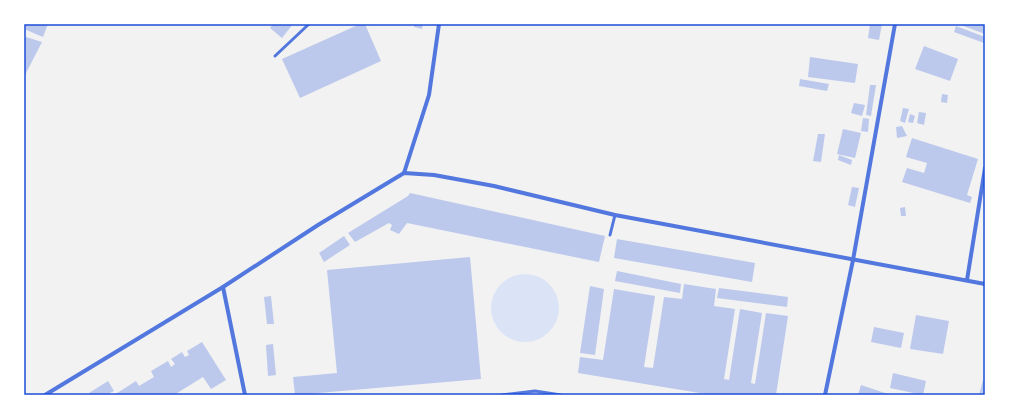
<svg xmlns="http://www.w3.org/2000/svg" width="1009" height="419" viewBox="0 0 1009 419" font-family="Lora,serif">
<rect width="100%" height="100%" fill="#f2f2f2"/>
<circle fill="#dbe4f7" cx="525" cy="308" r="34"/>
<g fill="#bdc9ec">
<polygon points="24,24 48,24 43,37 24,29"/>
<polygon points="273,24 293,24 282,38 270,28"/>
<polygon points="360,24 365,24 381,61 300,98 282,59"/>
<polygon points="414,24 423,24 422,29 414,27"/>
<polygon points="870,24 882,24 879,40 868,38"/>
<polygon points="958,24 985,24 985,34"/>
<polygon points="956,26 985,37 984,43 954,32"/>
<polygon points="26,37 42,42 24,77 24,41"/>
<polygon points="924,46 958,59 950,81 915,69"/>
<polygon points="810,57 858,64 855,83 808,77"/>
<polygon points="800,79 829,84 827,91 799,86"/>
<polygon points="870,85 876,85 871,116 866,115"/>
<polygon points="942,94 948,95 947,103 941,102"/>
<polygon points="854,103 865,105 862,116 851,113"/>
<polygon points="903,108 909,109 905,123 900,121"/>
<polygon points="919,112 926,113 924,125 917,123"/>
<polygon points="910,114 915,116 913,123 908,122"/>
<polygon points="863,118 869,119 868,132 861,131"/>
<polygon points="902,126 907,136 897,138 896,127"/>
<polygon points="843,129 861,133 855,158 837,154"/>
<polygon points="818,134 825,134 821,162 813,161"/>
<polygon points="912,138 978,159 967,195 972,197 970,203 902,182 907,168 924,173 927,163 906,157"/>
<polygon points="839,155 852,160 851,165 838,160"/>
<polygon points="852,187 859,188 855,207 848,205"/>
<polygon points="410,193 605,236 599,262 407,223 399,234 390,230 392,225 389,223 355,242 348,233 408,196"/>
<polygon points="905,207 906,216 901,216 900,208"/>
<polygon points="344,236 350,245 324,262 319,253"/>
<polygon points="617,239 755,263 752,282 614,258"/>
<polygon points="470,257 481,379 295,395 293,377 337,373 327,270"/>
<polygon points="617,271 681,284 680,293 615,281"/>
<polygon points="684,284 716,289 714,306 735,309 724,379 729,380 740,309 762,313 751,383 755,384 766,313 788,316 776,395 712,395 578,373 580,357 603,360 614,289 655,296 644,367 653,368 664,297 682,299"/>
<polygon points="590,286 604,289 595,355 580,353"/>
<polygon points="719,288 788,297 787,307 717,298"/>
<polygon points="271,296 274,324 267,324 264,297"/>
<polygon points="916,315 949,321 943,354 910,349"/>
<polygon points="874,327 904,333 901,348 871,342"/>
<polygon points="202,342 226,380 211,389 203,377 174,395 114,395 136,381 139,386 154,377 151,371 168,361 171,367 175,364 171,359 182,352 185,357 189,355 187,351"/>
<polygon points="273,344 276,375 268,376 266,345"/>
<polygon points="893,373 926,381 923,395 890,388"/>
<polygon points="983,380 985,381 985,395 979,395"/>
<polygon points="108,381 114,391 106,395 91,395 89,393"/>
<polygon points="861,385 891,395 858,395"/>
</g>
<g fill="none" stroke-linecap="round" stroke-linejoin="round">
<g stroke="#5277de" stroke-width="3">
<polyline points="275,56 309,24"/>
<polyline points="610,235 615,215"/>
<polyline points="501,395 535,391 561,395"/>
</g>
<g stroke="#5277de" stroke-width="4">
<polyline points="404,173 429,95 439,24"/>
<polyline points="967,280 985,168"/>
<polyline points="223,287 245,395"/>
<polyline points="45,395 223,287 318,225 404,173 434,175 494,186 615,215 985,284"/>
<polyline points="825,395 853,260 895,24"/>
</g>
</g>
<rect width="1009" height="419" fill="none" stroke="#ffffff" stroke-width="50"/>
<rect x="25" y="25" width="959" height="369" fill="none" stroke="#1d4ed8" stroke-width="1.5"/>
</svg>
